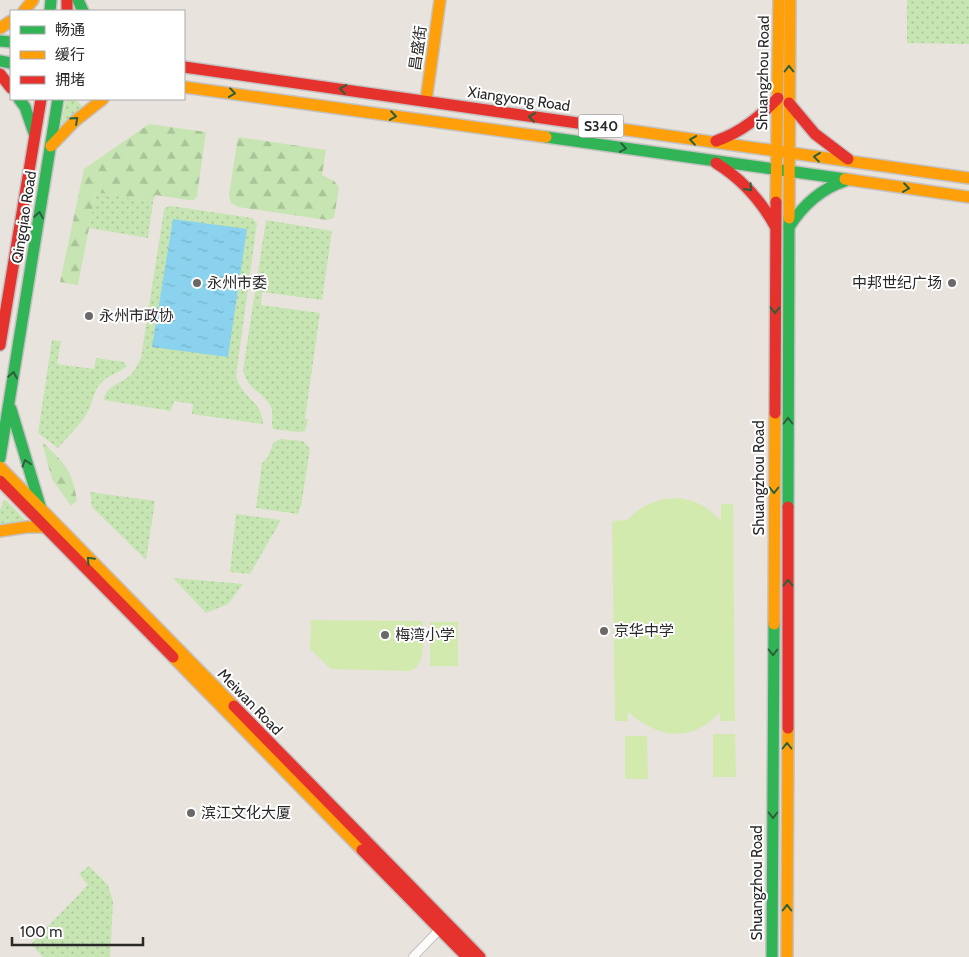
<svg xmlns="http://www.w3.org/2000/svg" width="969" height="957" viewBox="0 0 969 957" font-family="Cabin,'Noto Sans SC',sans-serif">
<defs>
<pattern id="green-dots" width="8" height="8" patternUnits="userSpaceOnUse" patternTransform="scale(1.25)"><rect width="8" height="8" fill="#c6e5b2"/><path d="M2 2h.1M6 6h.1" fill="none" stroke="#aac499" stroke-width="1.8" stroke-linecap="round"/></pattern>
<pattern id="forest-firs" width="22" height="20" patternUnits="userSpaceOnUse" patternTransform="scale(1.25)"><rect width="22" height="20" fill="#c6e5b2"/><path d="M5 1l3.5 6h-7zM16 11l3.5 6h-7z" fill="#aac499"/></pattern>
<pattern id="water-ripples" width="26" height="14" patternUnits="userSpaceOnUse" patternTransform="scale(1.25)"><rect width="26" height="14" fill="#8ad2ee"/><path d="M2 4q2-2 4 0t4 0M15 11q2-2 4 0t4 0" fill="none" stroke="#77b4cc"/></pattern>
</defs>
<rect width="100%" height="100%" fill="#e8e3dc"/>
<g fill="url(#green-dots)">
<polygon points="907,0 969,0 969,44 907,43"/>
<polygon points="66,99 75,99 83,107 63,124 62,120"/>
<polygon points="96,192 153,202 148,238 89,228"/>
<path d="M 171,206 L 252,218 L 257,223 L 236,376 C 241,398 262,400 263,424 L 192,414 L 193,404 L 174,401 L 171,411 L 104,400 C 106,386 117,385 127,378 C 134,373 137,366 141,358 L 164,210 L 165,208 Z"/>
<path d="M 266,220 L 332,231 L 322,300 L 262,292 L 261,305 L 320,313 L 305,419 L 308,419 L 305,431 L 299,432 L 273,429 C 270,421 275,413 270,405 C 261,390 248,391 243,370 Z"/>
<path d="M 52,340 L 61,341 L 57,364 L 94,369 L 96,358 L 124,362 L 127,366 C 119,373 108,375 101,383 C 92,392 93,405 86,415 C 78,427 67,437 58,448 L 38,433 Z"/>
<polygon points="280,439 303,441 310,449 301,506 298,514 256,508 262,463 268,457 273,443"/>
<polygon points="90,492 155,501 146,560 92,507"/>
<polygon points="4,500 6,500 25,520 0,526 0,510"/>
<polygon points="236,514 281,520 250,574 230,572"/>
<polygon points="173,578 243,584 228,604 206,613"/>
<polygon points="89,866 108,885 113,902 110,957 43,957 31,944 88,885 79,874"/>
</g>
<g fill="url(#forest-firs)">
<polygon points="149,124 206,132 197,196 194,200 189,200 155,195 153,202 96,192 78,285 60,282 84,169"/>
<polygon points="238,137 326,150 322,175 334,181 339,187 334,218 327,220 238,207 231,203 229,195"/>
<path d="M 42,442 C 65,463 72,470 77,501 L 71,506 L 52,479 Z"/>
</g>
<g fill="#d3eaaf">
<path d="M 680,498 C 700,502 707,507 721,521 L 721,504 L 733,504 L 735,721 L 720,721 L 720,712 C 691,744 658,738 628,712 L 628,721 L 615,721 L 612,521 L 627,520 L 638,510 L 649,504 L 663,499 Z"/>
<path d="M 311,620 L 423,621 C 422,637 428,667 409,671 L 331,669 L 310,649 Z"/>
<rect x="430" y="622" width="28" height="44"/>
<polygon points="713,734 735,734 736,777 713,777"/>
<polygon points="625,736 647,736 648,779 625,779"/>
</g>
<polygon fill="url(#water-ripples)" points="173,219 247,229 228,357 152,347"/>
<g fill="none" stroke-linecap="round" stroke-linejoin="round">
<g stroke="#c4c2c2" stroke-width="10">
<polyline id="street" points="413,957 440,929"/>
</g>
<g stroke="#c4c2c2" stroke-width="14">
<g id="fast">
<polyline points="78,0 83,11"/>
<polyline points="50,11 51,0"/>
<polyline points="0,41 11,42"/>
<polyline points="0,61 11,63"/>
<polyline points="19,99 25,107 34,133"/>
<polyline points="546,137 845,179"/>
<path d="M 789,227 C 803,205 820,189 845,181"/>
<polyline points="11,409 41,509"/>
<polyline points="0,458 58,99"/>
<polyline points="788,507 789,218"/>
<polyline points="772,957 774,624"/>
</g>
</g>
<g stroke="#c4c2c2" stroke-width="14">
<g id="slow">
<polyline points="24,11 33,0"/>
<polyline points="0,28 11,21"/>
<polyline points="184,87 546,137"/>
<polyline points="426,101 440,0"/>
<polyline points="613,128 969,178"/>
<polyline points="51,146 75,121 103,99"/>
<polyline points="845,179 969,197"/>
<polyline points="776,202 779,0"/>
<polyline points="789,218 790,0"/>
<polyline points="0,467 234,706"/>
<polyline points="0,531 27,527 44,527"/>
<polyline points="774,624 775,413"/>
<polyline points="173,657 362,850"/>
<polyline points="787,957 788,728"/>
</g>
</g>
<g stroke="#c4c2c2" stroke-width="14">
<g id="jam">
<polyline points="67,0 67,11"/>
<polyline points="184,67 613,128"/>
<polyline points="0,74 11,88"/>
<polyline points="789,103 815,134 848,159"/>
<path d="M 716,141 C 742,132 759,117 778,98"/>
<path d="M 716,163 C 742,179 760,199 775,226"/>
<polyline points="0,345 41,99"/>
<polyline points="775,413 776,202"/>
<polyline points="0,481 173,657"/>
<polyline points="234,706 480,957"/>
<polyline points="788,728 788,507"/>
<polyline points="362,850 467,957"/>
</g>
</g>
<use href="#street" stroke="#fcfbfa" stroke-width="8"/>
<use href="#fast" stroke="#30b455" stroke-width="11"/>
<use href="#slow" stroke="#ff9f0a" stroke-width="11"/>
<use href="#jam" stroke="#e5322d" stroke-width="11"/>
</g>
<defs><path id="oneway-chevron" d="M-2-3.5L2.5 0L-2 3.5" fill="none" stroke-width="1.6" stroke-linecap="round" stroke-linejoin="round" transform="scale(1.25)"/></defs>
<g stroke="#2b603a">
<use href="#oneway-chevron" transform="translate(789 69) rotate(-90)"/>
<use href="#oneway-chevron" transform="translate(343 89) rotate(-172)"/>
<use href="#oneway-chevron" transform="translate(232 93) rotate(8)"/>
<use href="#oneway-chevron" transform="translate(393 116) rotate(8)"/>
<use href="#oneway-chevron" transform="translate(532 117) rotate(-172)"/>
<use href="#oneway-chevron" transform="translate(75 120) rotate(-42)"/>
<use href="#oneway-chevron" transform="translate(693 140) rotate(-172)"/>
<use href="#oneway-chevron" transform="translate(623 148) rotate(8)"/>
<use href="#oneway-chevron" transform="translate(817 157) rotate(-173)"/>
<use href="#oneway-chevron" transform="translate(749 188) rotate(48)"/>
<use href="#oneway-chevron" transform="translate(906 188) rotate(8)"/>
<use href="#oneway-chevron" transform="translate(39 215) rotate(-81)"/>
<use href="#oneway-chevron" transform="translate(775 310) rotate(90)"/>
<use href="#oneway-chevron" transform="translate(13 375) rotate(-81)"/>
<use href="#oneway-chevron" transform="translate(788 421) rotate(-90)"/>
<use href="#oneway-chevron" transform="translate(26 463) rotate(-107)"/>
<use href="#oneway-chevron" transform="translate(774 490) rotate(90)"/>
<use href="#oneway-chevron" transform="translate(90 560) rotate(-134)"/>
<use href="#oneway-chevron" transform="translate(788 583) rotate(-90)"/>
<use href="#oneway-chevron" transform="translate(773 652) rotate(90)"/>
<use href="#oneway-chevron" transform="translate(787 746) rotate(-90)"/>
<use href="#oneway-chevron" transform="translate(773 815) rotate(90)"/>
<use href="#oneway-chevron" transform="translate(787 908) rotate(-90)"/>
</g>
<g fill="#6b6967" stroke="#fff" stroke-width="2">
<circle cx="197" cy="283" r="5"/>
<circle cx="952" cy="283" r="5"/>
<circle cx="89" cy="316" r="5"/>
<circle cx="604" cy="631" r="5"/>
<circle cx="385" cy="635" r="5"/>
<circle cx="191" cy="813" r="5"/>
</g>
<g text-anchor="middle" dominant-baseline="central" stroke-width="4" stroke-linejoin="round" paint-order="stroke">
<rect fill="#fff" stroke="#686868" stroke-width="1" x="578.5" y="114.5" width="45" height="23" rx="4"/>
<g font-size="14" font-weight="bold" fill="#282828">
<text x="601" y="126">S340</text>
</g>
<g font-size="15" fill="#282828" stroke="#fff">
<text transform="translate(418 48) rotate(-82)">昌盛街</text>
<text transform="translate(763 73) rotate(-89)">Shuangzhou Road</text>
<text transform="translate(519 99) rotate(8)">Xiangyong Road</text>
<text transform="translate(24 217) rotate(-81)">Qingqiao Road</text>
<text transform="translate(759 478) rotate(-90)">Shuangzhou Road</text>
<text transform="translate(250 702) rotate(46)">Meiwan Road</text>
<text transform="translate(757 883) rotate(-90)">Shuangzhou Road</text>
</g>
<g font-size="15" fill="#282828" stroke="#fff" text-anchor="start">
<text x="207" y="283">永州市委</text>
<text x="942" y="283" text-anchor="end">中邦世纪广场</text>
<text x="99" y="316">永州市政协</text>
<text x="614" y="631">京华中学</text>
<text x="395" y="635">梅湾小学</text>
<text x="201" y="813">滨江文化大厦</text>
</g>
</g>
<rect x="10" y="10" width="175" height="90" fill="#ffffff" stroke="#a9a9a9"/>
<rect x="20" y="26" width="25" height="8" fill="#30b455" stroke="#a9a9a9"/>
<text x="55" y="35" font-size="15" fill="#282828">畅通</text>
<rect x="20" y="51" width="25" height="8" fill="#ff9f0a" stroke="#a9a9a9"/>
<text x="55" y="60" font-size="15" fill="#282828">缓行</text>
<rect x="20" y="76" width="25" height="8" fill="#e5322d" stroke="#a9a9a9"/>
<text x="55" y="85" font-size="15" fill="#282828">拥堵</text>
<path d="M12 937v8h131v-8" fill="none" stroke="#282828" stroke-width="2.5"/>
<text x="20" y="937" font-size="15" fill="#282828" stroke="#ffffff" stroke-width="4" paint-order="stroke">100 m</text>
</svg>
